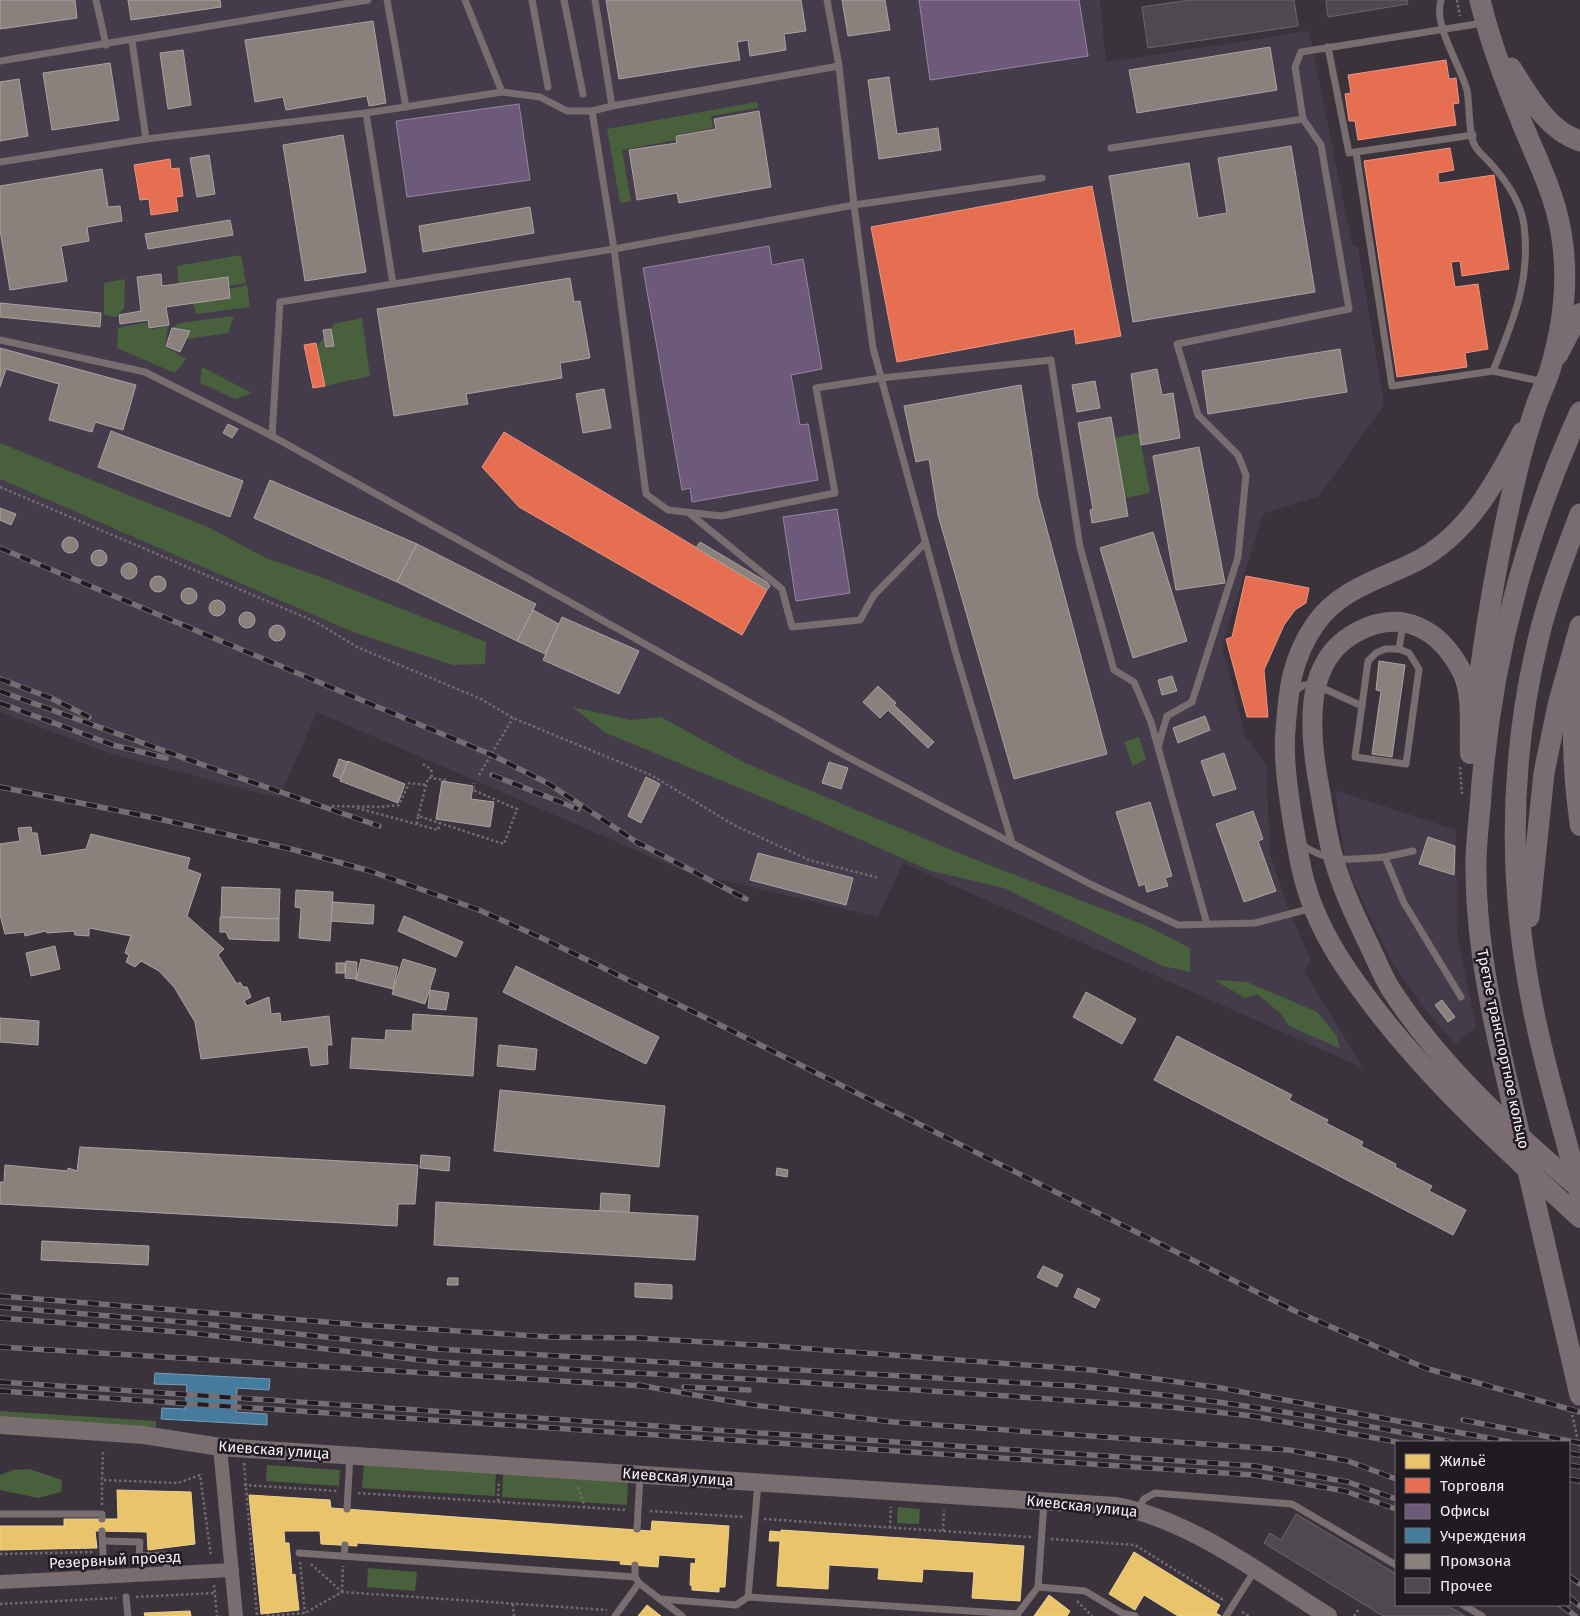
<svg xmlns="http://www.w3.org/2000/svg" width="1580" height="1616" viewBox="0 0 1580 1616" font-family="'Fira Sans',sans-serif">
<rect width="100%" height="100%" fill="#3a333c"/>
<g fill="#453c4b">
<polygon points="0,0 1100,0 1106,62 1309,31 1352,244 1358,247 1384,405 1319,496 1263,514 1222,646 1245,736 1266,765 1270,853 1286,902 1311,961 1304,971 1363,1068 903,863 878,917 684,871 317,712 279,798 115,755 0,712"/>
<polygon points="1335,790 1456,830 1457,935 1476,1028 1455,1044 1424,1008 1392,962 1351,877 1345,859"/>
</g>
<g fill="#48603b">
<polygon points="757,102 758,108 711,116 713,128 675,135 676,140 622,150 631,201 620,203 607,129"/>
<polygon points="241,255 246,283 229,286 179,284 177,266"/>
<polygon points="125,279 124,308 116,317 104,315 104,283"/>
<polygon points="247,285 250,307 196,314 193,303 230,298 229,289"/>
<polygon points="234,316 228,333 187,339 190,331 172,328 180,323"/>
<polygon points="362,318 370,376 325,386 317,347 324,337 326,347 334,346 331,329 334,324"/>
<polygon points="146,322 149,330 168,326 165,346 186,359 175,373 117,348 118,328"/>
<polygon points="202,367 252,393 235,399 200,383"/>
<polygon points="1139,433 1150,493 1125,498 1114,438"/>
<polygon points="0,443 210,528 266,558 326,579 486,642 485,664 453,665 353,632 0,479"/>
<polygon points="572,707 631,720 661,717 745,763 966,856 1147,926 1190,948 1190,972 1163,966 1004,888 931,871 805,815 606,733"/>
<polygon points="1139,737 1146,759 1133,766 1124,742"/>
<polygon points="1214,980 1247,982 1317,1012 1337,1036 1339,1048 1289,1026 1279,1012 1257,994 1245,998"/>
<polygon points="0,1411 156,1421 156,1427 0,1417"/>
<polygon points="364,1464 496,1472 495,1496 362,1488"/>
<polygon points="267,1465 340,1470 339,1486 266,1481"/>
<polygon points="29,1469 62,1480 61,1492 38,1498 0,1490 0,1475 13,1470"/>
<polygon points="503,1473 628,1481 627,1505 502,1497"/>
<polygon points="898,1507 920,1509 919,1524 897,1523"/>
<polygon points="368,1568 417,1572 415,1591 367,1587"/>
</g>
<g fill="#e9c46a" stroke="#edd195">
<polygon points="117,1490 191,1492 195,1544 148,1550 147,1532 95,1531 97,1548 0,1550 0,1526 64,1526 64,1519 118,1519"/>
<polygon points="249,1495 330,1500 331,1508 651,1531 652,1521 729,1526 725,1587 719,1587 719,1592 692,1590 692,1586 690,1585 691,1563 695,1564 696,1558 659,1555 658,1567 620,1564 621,1561 357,1543 357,1546 321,1544 320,1531 284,1531 285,1543 289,1543 292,1575 295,1574 299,1610 261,1614"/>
<polygon points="781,1530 1024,1546 1020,1601 972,1598 974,1572 923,1569 922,1582 878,1579 879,1568 829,1565 828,1589 777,1586 780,1541 769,1541 770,1531 781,1532"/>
<polygon points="1134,1552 1220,1605 1216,1613 1221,1616 1178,1616 1144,1595 1135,1610 1109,1594"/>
<polygon points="1049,1595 1070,1611 1067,1616 1034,1616"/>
<polygon points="647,1605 661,1616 638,1616"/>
<polygon points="190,1611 191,1616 145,1616 144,1613"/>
</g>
<g fill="#e76f51" stroke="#ec9583">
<polygon points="1446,60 1449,79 1456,78 1459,103 1453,104 1456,125 1358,140 1355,121 1349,121 1345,94 1351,93 1348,75"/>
<polygon points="1450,148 1454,170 1438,173 1439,183 1494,175 1509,269 1462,276 1460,261 1451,262 1455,287 1478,284 1488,349 1465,353 1467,367 1397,377 1364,161"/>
<polygon points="170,159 171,169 179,168 183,196 176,197 178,211 151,215 149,199 140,200 134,165"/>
<polygon points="1092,186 1121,336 1076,344 1074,329 897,362 871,227"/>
<polygon points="316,343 325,386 313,388 304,345"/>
<polygon points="504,432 767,590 742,635 519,507 482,467"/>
<polygon points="1246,576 1309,588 1306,603 1295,610 1284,625 1264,670 1268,717 1247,717 1226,639 1232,637"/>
</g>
<g fill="#6d597a" stroke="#9686a0">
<polygon points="919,0 1079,0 1088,56 930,80"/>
<polygon points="519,104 530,180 407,197 396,121"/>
<polygon points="769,246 772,265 803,259 822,369 791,375 800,425 808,424 818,480 692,502 690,488 682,490 643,268"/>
<polygon points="837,509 850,593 796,601 783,517"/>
</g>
<polygon fill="#457b9d" stroke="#7a9eb9" points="155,1373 270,1379 269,1390 237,1388 236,1412 267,1414 267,1425 161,1419 162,1408 185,1409 187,1385 154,1384"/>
<g fill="#8a817c" stroke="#aba2a2">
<polygon points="0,0 75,0 77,18 0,29"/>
<polygon points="128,0 220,0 221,7 131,20"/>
<polygon points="606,0 801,0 806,31 784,34 786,50 750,56 748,40 737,42 740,60 619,79"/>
<polygon points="842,0 885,0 890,30 848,36"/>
<polygon points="373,21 386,103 369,106 367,96 286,110 283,97 255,102 245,40"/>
<polygon points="1270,47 1277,90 1137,113 1129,70"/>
<polygon points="183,50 191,105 168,109 160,53"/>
<polygon points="110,63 119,120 52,130 43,73"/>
<polygon points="889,77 897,134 938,128 941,150 879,159 868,80"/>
<polygon points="19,79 28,136 0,141 0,82"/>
<polygon points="759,111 771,187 679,203 677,193 637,200 629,150 677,143 676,136 716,129 714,119"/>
<polygon points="343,135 366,272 305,281 283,145"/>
<polygon points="1291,146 1315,292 1133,322 1109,176 1189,163 1198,218 1227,213 1218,158"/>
<polygon points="209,155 215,194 197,197 190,158"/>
<polygon points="102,169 108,207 120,206 122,221 87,227 89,241 61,246 67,281 10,290 0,230 0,186"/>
<polygon points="530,207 534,233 423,252 419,226"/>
<polygon points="230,220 233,235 148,249 145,234"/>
<polygon points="161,274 162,286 228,277 230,298 166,307 169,325 149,328 148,320 120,324 119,315 141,311 137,277"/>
<polygon points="570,278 574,302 580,301 590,358 560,363 562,378 466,394 468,404 394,416 377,309"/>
<polygon points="0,303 101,313 100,327 0,317"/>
<polygon points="172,328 190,331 180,352 166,346"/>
<polygon points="331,329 334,346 326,347 323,330"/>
<polygon points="0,348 136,385 123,430 95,422 92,432 49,420 59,384 6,369 0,387"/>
<polygon points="1340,349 1347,392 1208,414 1202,371"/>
<polygon points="1157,369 1162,395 1173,393 1180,438 1141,445 1131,374"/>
<polygon points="1095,381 1100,408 1077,412 1072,385"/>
<polygon points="1021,385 1038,496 1107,754 1014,779 938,515 929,459 916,462 904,406"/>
<polygon points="604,389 611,428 583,433 576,394"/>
<polygon points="1111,417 1128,516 1092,523 1090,510 1093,509 1078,423"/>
<polygon points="228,424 238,429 232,438 223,433"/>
<polygon points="111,431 243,481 230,517 98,467"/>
<polygon points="1199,447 1225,583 1176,590 1153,456"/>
<polygon points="270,480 417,544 397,582 254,518"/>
<polygon points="0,508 16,514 11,525 0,520"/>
<polygon points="1153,532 1187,641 1133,658 1100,548"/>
<circle cx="70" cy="545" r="8"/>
<polygon points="700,542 767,582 770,586 767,590 696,548"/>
<polygon points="417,544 536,604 517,641 397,582"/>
<circle cx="99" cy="558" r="8"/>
<circle cx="129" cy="571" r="8"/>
<circle cx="158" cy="584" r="8"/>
<circle cx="189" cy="596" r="8"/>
<circle cx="217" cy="608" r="8"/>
<polygon points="533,610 559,624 545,654 517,641"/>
<circle cx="247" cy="620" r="8"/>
<polygon points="562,617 639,651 619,694 543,660"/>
<circle cx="277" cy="633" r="8"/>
<polygon points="1379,661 1405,665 1392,757 1372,754 1381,691 1376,690"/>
<polygon points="1172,676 1177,691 1162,695 1158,680"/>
<polygon points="878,686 896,703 894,705 934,742 928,748 888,710 880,718 863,702"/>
<polygon points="1205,716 1210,730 1178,743 1173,728"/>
<polygon points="1224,753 1236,789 1213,796 1201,761"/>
<polygon points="339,759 348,762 341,779 333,776"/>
<polygon points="348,761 405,784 398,803 340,781"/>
<polygon points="829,762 848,768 841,789 822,783"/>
<polygon points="646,777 660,784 641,823 628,816"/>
<polygon points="442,781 473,786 471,799 494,802 490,827 436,819"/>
<polygon points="1150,802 1172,876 1165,878 1168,886 1147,892 1145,884 1139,886 1116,812"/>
<polygon points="1253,811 1263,839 1258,841 1276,891 1244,902 1216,824"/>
<polygon points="31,827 32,833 37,833 41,856 86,849 91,834 190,858 187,869 201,874 187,916 224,949 218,955 237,984 240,982 243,987 247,987 251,997 244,1001 247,1006 269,997 271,1014 280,1013 281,1022 329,1016 332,1045 327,1045 328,1064 311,1066 308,1047 201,1059 195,1022 174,987 159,971 141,961 135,967 126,962 129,955 125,953 131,936 89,928 89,936 75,935 74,931 47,933 46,931 25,936 24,932 5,934 0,915 0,844 20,841 18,828"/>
<polygon points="1428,837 1455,846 1454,875 1419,864"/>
<polygon points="758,853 853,878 846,905 750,880"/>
<polygon points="222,887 280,889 279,919 221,917"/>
<polygon points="296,890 333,892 330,941 299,938 301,908 295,907"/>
<polygon points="333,902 374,905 373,924 331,921"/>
<polygon points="404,916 463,942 456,957 398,931"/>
<polygon points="220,917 279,919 279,941 229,939 226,932 220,932"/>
<polygon points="55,946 60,969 31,976 26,953"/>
<polygon points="361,959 398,967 393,989 356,980"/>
<polygon points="403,959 436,969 425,1004 392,994"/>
<polygon points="346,961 357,962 356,979 345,978"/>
<rect x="336" y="963" width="9" height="10"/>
<polygon points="516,966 659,1037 646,1064 503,992"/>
<polygon points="430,990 449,993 446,1010 428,1008"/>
<polygon points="1086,992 1136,1019 1122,1044 1073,1017"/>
<polygon points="1442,1000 1455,1017 1448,1022 1435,1005"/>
<polygon points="413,1014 477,1018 473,1076 350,1068 352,1038 385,1040 386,1030 412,1031"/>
<polygon points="0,1018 39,1021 38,1045 0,1042"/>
<polygon points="1177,1036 1292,1095 1289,1100 1328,1120 1326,1123 1363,1142 1361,1146 1396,1164 1395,1167 1432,1186 1429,1191 1466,1210 1453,1235 1154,1080"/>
<polygon points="499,1045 537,1049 535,1070 497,1066"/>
<polygon points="500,1090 665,1106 659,1167 494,1151"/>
<polygon points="80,1147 418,1165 415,1204 398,1204 397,1226 0,1204 0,1182 4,1182 5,1165 68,1171 68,1168 77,1171"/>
<polygon points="421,1155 450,1157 449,1171 420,1168"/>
<polygon points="777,1168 788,1170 787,1177 776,1175"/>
<polygon points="601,1193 630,1195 629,1213 600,1211"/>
<polygon points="436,1202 698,1216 695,1260 434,1245"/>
<polygon points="42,1241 149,1246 148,1265 41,1260"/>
<polygon points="1043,1266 1063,1275 1057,1287 1037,1277"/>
<polygon points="448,1278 458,1278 458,1285 447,1285"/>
<polygon points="635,1283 672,1285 672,1299 635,1297"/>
<polygon points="1078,1288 1100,1299 1095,1308 1074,1297"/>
</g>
<g fill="#4f484e" stroke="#6d656c">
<polygon points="1190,0 1294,0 1298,26 1148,48 1142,7"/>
<polygon points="1326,0 1407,0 1408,4 1328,17"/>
<polygon points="1296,1514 1396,1574 1396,1605 1446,1605 1465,1616 1383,1616 1264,1543 1270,1533 1281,1540"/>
</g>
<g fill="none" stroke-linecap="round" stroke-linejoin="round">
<g stroke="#746a6f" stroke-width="2.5" stroke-dasharray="2.5 2.5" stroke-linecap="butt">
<polyline points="1457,0 1460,16"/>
<polyline points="0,487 316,622 357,647 481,699 513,718 651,775 734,825 809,860 879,878"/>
<polyline points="423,764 431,769 432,779"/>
<polyline points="1460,767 1462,794"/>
<polyline points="479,775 513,718"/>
<polyline points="332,806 380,807 399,805 409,783 426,785"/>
<polyline points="357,808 438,830 440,823"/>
<polyline points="418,816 428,778 447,780"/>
<polyline points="417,824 418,816 504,844 517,809 473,790 474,783"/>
<polyline points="1571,1410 1580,1450"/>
<polyline points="103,1452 102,1480 178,1483 200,1475 211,1556"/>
<polyline points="244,1463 257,1616"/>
<polyline points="244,1485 337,1491"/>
<polyline points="578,1487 585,1507"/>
<polyline points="358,1493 627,1510"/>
<polyline points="498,1501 499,1481"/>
<polyline points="102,1505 102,1480"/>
<polyline points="650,1511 744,1517"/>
<polyline points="764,1519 1031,1537"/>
<polyline points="890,1528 891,1507"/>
<polyline points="943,1531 944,1510"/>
<polyline points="1051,1539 1135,1545 1225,1601"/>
<polyline points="0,1554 92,1552"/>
<polyline points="300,1562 305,1613"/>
<polyline points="311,1564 342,1592"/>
<polyline points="214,1585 217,1616"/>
<polyline points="342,1592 343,1566"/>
<polyline points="136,1597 215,1593"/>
<polyline points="1077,1601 1092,1616"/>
<polyline points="0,1604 116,1598"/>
<polyline points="513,1604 514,1616"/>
<polyline points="1242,1612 1249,1616"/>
<polyline points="267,1616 305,1613 342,1592 607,1610"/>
<polyline points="1354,1616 1359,1609"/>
</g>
<g stroke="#796d70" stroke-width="7">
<polyline points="96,0 106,45"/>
<polyline points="387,0 406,107"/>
<polyline points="532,0 548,87"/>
<polyline points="564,0 583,94"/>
<polyline points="595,0 612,106 592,111 614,249 646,494 668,510 721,516 835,493 816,388 881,378 1051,360 1080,547 1114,670 1134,682 1151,722 1207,924"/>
<polyline points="827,0 839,66 854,205 1042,178"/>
<path d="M 1441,0 C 1433,26 1460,64 1467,90 C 1470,105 1468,134 1475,146 C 1479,153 1487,159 1492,165 C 1507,182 1521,203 1524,225 C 1531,280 1513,321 1493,371 L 1544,382"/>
<polyline points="132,41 146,139 366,113 502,92 465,0"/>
<polyline points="1328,47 1349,153 1473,135"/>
<polyline points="0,61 368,0"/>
<polyline points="502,92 540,97 567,111 592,111"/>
<polyline points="612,106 839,66"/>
<polyline points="366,113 393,284"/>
<polyline points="1111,148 1303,119 1295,67 1301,52 1483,23"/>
<polyline points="1356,152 1392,386 1493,371"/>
<polyline points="0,162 146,139"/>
<polyline points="0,340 145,372 272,436"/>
<polyline points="689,513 782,589 792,627 860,620 874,595 925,543"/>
<polygon points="1385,649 1399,649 1409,653 1419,669 1406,764 1355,757 1368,661 1376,653"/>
<polyline points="1399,649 1403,624"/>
<polyline points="1294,692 1304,685 1316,685 1362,706"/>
<polyline points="1158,747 1167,716 1192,702 1238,557 1246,475 1238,455 1198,415 1177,344 1349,309 1321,145 1303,119"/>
<polyline points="1012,843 956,654 873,348 854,205 614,249 280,302 272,436 844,755 1092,885 1178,925 1255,923 1312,908"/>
<path d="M 1301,844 C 1330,865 1352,859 1385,857"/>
<polyline points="1413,851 1385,857 1404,903 1461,997"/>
<polyline points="347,1509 350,1455"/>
<polyline points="1137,1510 1144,1499 1155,1493 1292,1504 1396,1565"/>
<polyline points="0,1514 102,1514 102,1519"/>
<polyline points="637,1529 640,1475"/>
<polyline points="102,1531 104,1577"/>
<polyline points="103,1541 140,1542 139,1556 166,1555 167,1573"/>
<polyline points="299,1553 635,1577"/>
<polyline points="344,1556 345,1545"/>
<polyline points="635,1565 635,1577 639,1583 682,1616"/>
<polyline points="1038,1587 1085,1591 1122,1613 1135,1616"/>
<polyline points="126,1597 128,1616"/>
<polyline points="748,1597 758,1483"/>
<polyline points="660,1599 736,1605 748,1597 1017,1614"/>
<polyline points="1463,1605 1482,1616"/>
<polyline points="615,1616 639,1583"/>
<polyline points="1016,1616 1038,1587 1044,1502"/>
<polyline points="1226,1616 1255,1570"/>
</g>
<g stroke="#796d70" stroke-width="14">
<polyline points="220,1447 236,1616"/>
<polyline points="0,1582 232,1570"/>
</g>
<path stroke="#796d70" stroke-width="18" d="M 0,1425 L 144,1435 L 220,1447 L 1116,1506 C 1190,1519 1265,1577 1328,1616"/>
<g stroke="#7b6e73" stroke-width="20">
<polyline points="1558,355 1580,313"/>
<path d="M 1522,432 C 1496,482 1469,533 1417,561 C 1381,579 1340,589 1316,623 C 1290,660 1288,694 1285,737 C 1284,765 1288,790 1292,817 C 1297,847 1302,881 1314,909 C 1327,942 1347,971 1368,999 C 1429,1081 1505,1149 1580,1218"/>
<path d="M 1580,657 C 1569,712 1572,770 1580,826"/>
<path d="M 1470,754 C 1469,729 1473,694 1462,672 C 1440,629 1402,608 1357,632 C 1342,640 1329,653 1322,669 C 1306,703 1313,755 1320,791 C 1324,813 1327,837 1334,860 C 1343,891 1357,920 1371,949 C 1377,962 1383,976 1390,988 C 1440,1066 1511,1130 1580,1189"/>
</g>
<g stroke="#7a6d72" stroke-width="21">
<path d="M 1511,68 C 1529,96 1547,130 1580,141"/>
<path d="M 1580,412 C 1523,537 1489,671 1480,808 C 1478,830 1475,852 1476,874 C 1477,960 1499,1045 1518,1128 C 1539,1217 1559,1306 1580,1395"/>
<path d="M 1580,514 C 1565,554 1549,595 1539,636 C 1509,759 1508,884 1533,1008 C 1545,1070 1565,1133 1580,1195"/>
<path d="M 1472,736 C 1482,648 1496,559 1517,472 C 1522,450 1529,427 1536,406 C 1540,394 1546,383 1550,370 C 1562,330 1568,288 1563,246 C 1558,199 1539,165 1522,123 C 1506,83 1490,42 1480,0"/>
<polyline points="1529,917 1544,773 1558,705 1580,626"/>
</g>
<g stroke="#766e72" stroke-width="5.5">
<g id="rail">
<polyline points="0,548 492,755 549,784 641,845"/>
<polyline points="0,679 51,698 89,717"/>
<polyline points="0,691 217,770 379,826"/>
<polyline points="0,703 113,745 166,758"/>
<polyline points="492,775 578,809"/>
<polyline points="0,787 155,818 295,850 370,871 479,910 544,939 710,1020 1295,1311 1425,1368 1580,1412"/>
<polyline points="635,841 746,899"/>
<polyline points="0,1296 363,1325 552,1337 638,1338 772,1346 1092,1370 1221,1388 1510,1442"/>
<path d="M 0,1307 L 195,1323 L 437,1349 L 1076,1386 C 1203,1397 1327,1417 1451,1442"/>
<polyline points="0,1318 191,1333 437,1362 781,1381 1170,1407 1252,1416 1397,1442"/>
<polyline points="0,1347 644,1386"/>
<polyline points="0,1382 1255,1466 1348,1482 1396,1499"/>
<polyline points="638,1385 746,1404 893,1422 1289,1450 1348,1461 1396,1479"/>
<polyline points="684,1387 749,1390"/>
<polyline points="0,1391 1254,1475 1345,1491 1396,1509"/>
<polyline points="1463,1420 1580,1443"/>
<polyline points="1569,1453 1580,1455"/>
<polyline points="1569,1465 1580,1467"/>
<polyline points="1569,1479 1580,1481"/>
<polyline points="1569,1576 1580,1584"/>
<polyline points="1569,1597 1580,1606"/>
<polyline points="1561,1605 1575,1616"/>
</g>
</g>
<use href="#rail" stroke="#201a21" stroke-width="4" stroke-dasharray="11" stroke-linecap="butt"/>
</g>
<g text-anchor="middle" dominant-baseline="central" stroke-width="5" stroke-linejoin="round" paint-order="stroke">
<g font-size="15" fill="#f7eff9" stroke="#201a21">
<text transform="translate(1503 1049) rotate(78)">Третье транспортное кольцо</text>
<text transform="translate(274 1450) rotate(4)">Киевская улица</text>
<text transform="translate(678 1477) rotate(4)">Киевская улица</text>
<text transform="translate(1082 1506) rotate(6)">Киевская улица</text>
<text transform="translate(115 1560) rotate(-3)">Резервный проезд</text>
</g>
</g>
<rect x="1395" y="1441" width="175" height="165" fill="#201a21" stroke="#766f77"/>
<rect x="1405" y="1454" width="25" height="15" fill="#e9c46a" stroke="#766f77"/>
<text x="1440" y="1466" font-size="15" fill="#f7eff9">Жильё</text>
<rect x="1405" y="1478" width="25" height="15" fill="#e76f51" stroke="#766f77"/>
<text x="1440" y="1491" font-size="15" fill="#f7eff9">Торговля</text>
<rect x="1405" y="1504" width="25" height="15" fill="#6d597a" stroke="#766f77"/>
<text x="1440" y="1516" font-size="15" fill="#f7eff9">Офисы</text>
<rect x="1405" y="1528" width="25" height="15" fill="#457b9d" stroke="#766f77"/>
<text x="1440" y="1541" font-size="15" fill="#f7eff9">Учреждения</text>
<rect x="1405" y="1554" width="25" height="15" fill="#8a817c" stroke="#766f77"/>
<text x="1440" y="1566" font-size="15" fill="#f7eff9">Промзона</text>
<rect x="1405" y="1578" width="25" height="15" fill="#4f484e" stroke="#766f77"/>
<text x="1440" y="1591" font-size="15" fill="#f7eff9">Прочее</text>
</svg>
